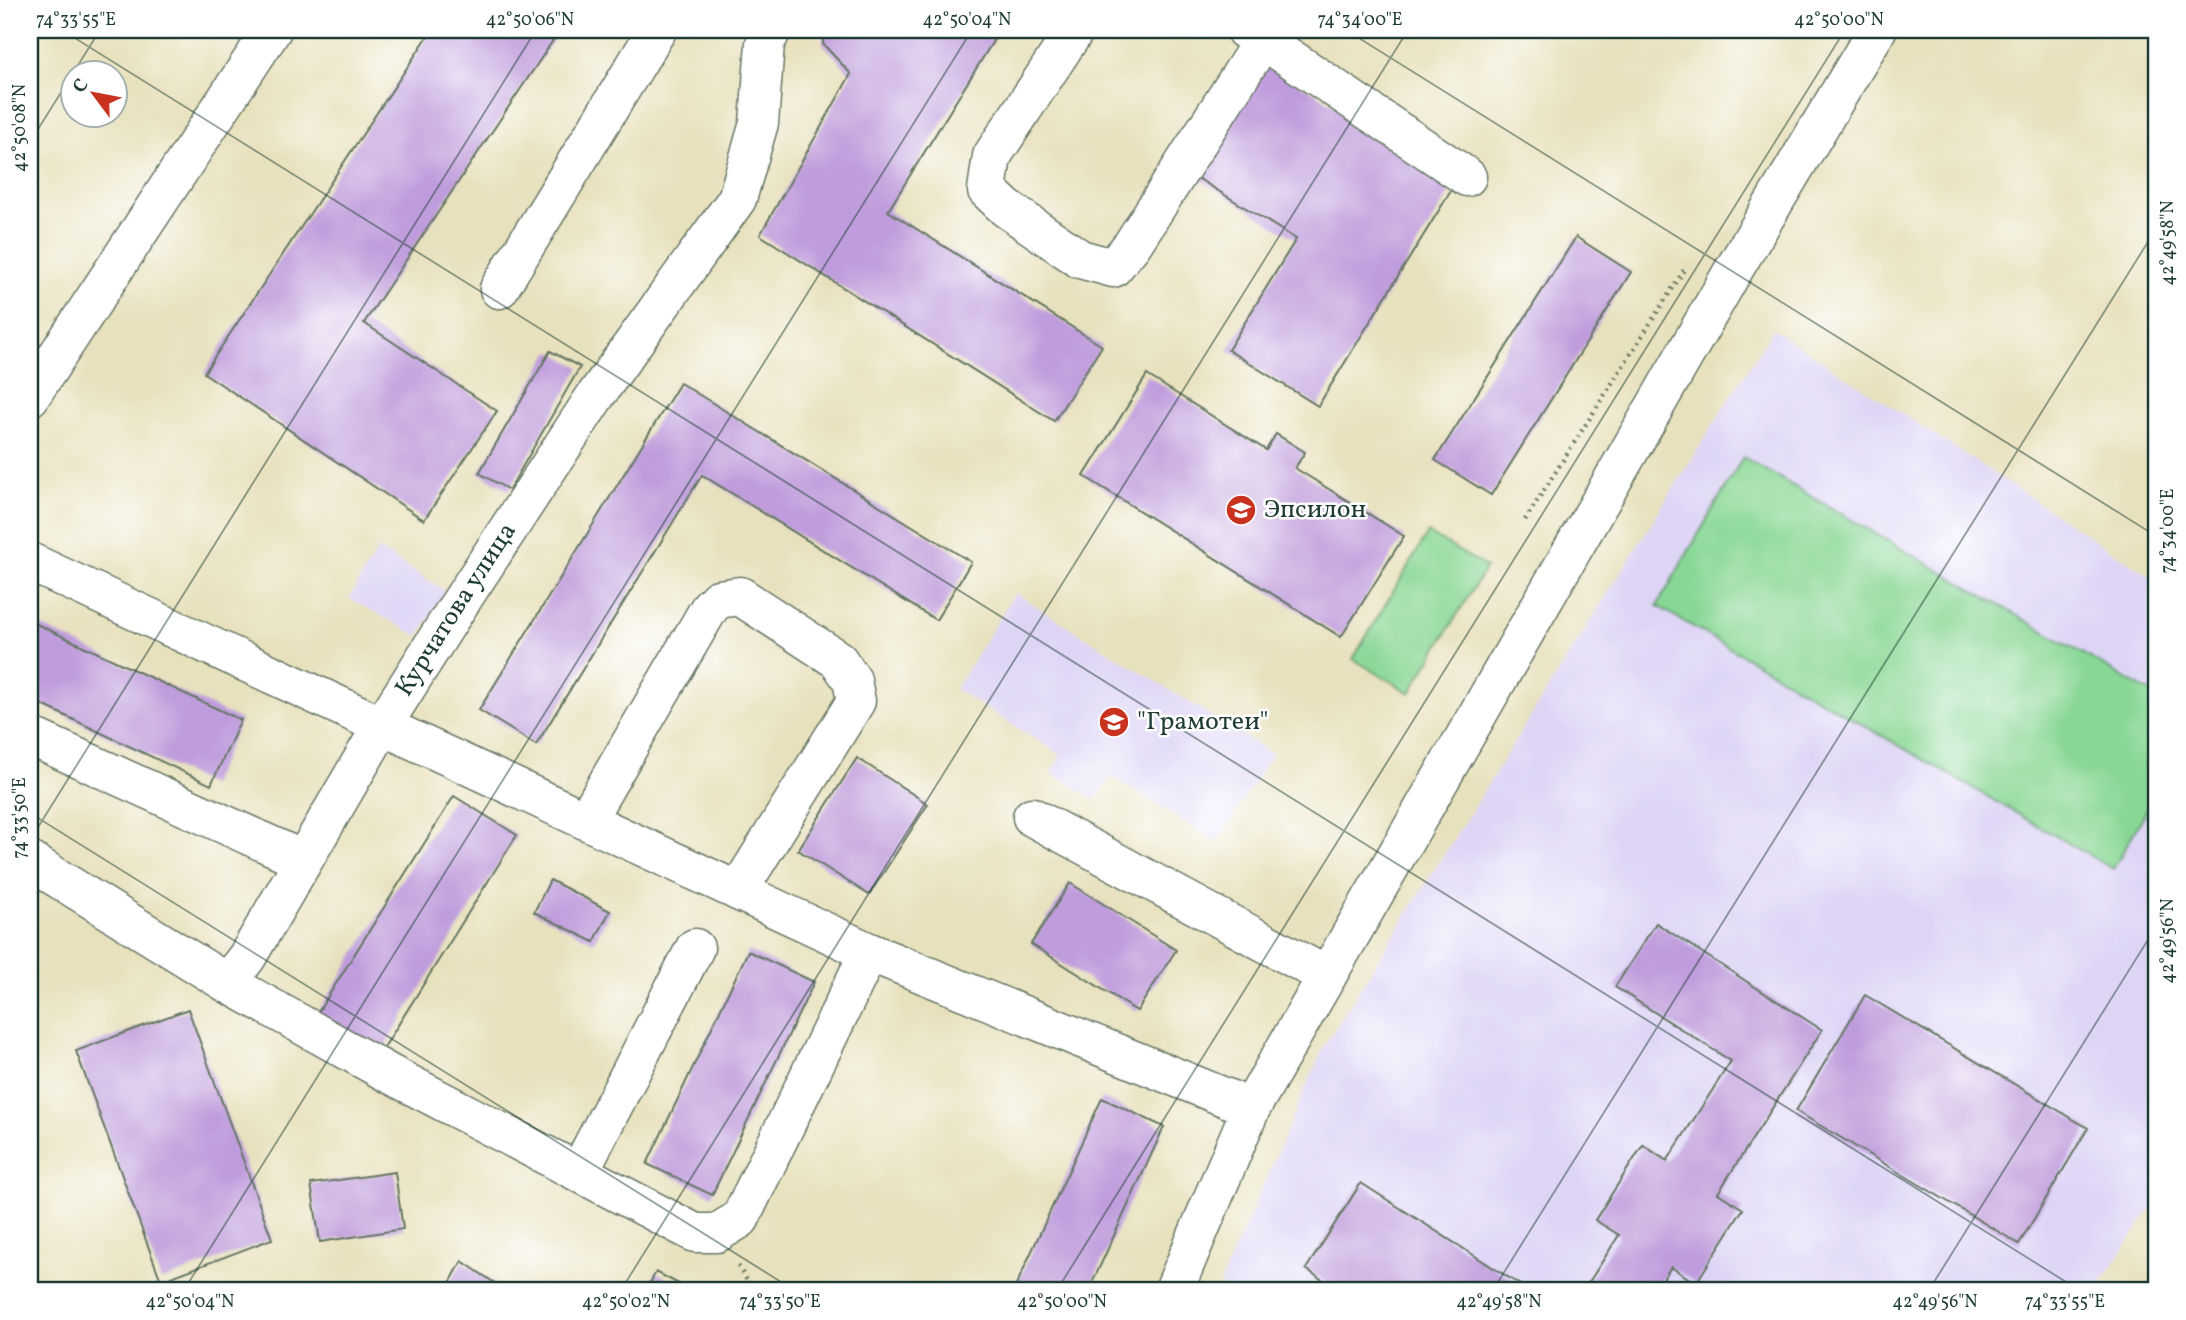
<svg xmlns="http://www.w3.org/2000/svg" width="2186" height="1320" viewBox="0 0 2186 1320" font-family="Vollkorn,serif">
<rect width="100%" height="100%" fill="#fff"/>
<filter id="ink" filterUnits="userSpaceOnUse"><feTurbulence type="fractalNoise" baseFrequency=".0143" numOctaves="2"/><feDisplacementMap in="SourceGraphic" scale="14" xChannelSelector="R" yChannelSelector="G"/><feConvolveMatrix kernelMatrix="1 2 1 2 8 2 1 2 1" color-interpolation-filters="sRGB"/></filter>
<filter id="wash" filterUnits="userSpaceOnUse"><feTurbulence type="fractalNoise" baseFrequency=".00686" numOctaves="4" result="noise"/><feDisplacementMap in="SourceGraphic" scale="28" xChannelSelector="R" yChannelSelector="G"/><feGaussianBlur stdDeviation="1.57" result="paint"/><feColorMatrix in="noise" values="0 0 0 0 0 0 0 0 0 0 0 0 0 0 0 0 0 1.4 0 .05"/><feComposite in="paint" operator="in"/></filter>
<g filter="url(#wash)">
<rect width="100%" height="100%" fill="#e8e1bd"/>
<g fill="#ded5f5">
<polygon points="1773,329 2156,580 2156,1201 2096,1290 1222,1290 1220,1283 1323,1048"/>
<polygon points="378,549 447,592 418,636 349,598"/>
<polygon points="1015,593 1272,754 1217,842 1111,776 1095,800 1051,773 1061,755 955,689"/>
</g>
<g fill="#89d795" stroke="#548a64" stroke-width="2">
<polygon points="1743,457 2156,696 2156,794 2113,869 1657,606"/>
<polygon points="1428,533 1486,567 1410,693 1353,659"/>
</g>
<g id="blocks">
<g fill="#bf9ddc">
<polygon points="432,30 560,30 364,323 497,411 424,520 204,373"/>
<polygon points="823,30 1000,30 888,211 1102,346 1054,421 760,235 851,74 823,44"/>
<polygon points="1262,60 1457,181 1318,406 1228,350 1296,239 1191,174"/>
<polygon points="30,173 38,178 30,191"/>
<polygon points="1576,237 1631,272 1491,495 1435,460"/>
<polygon points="550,351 580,367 509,490 479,473"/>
<polygon points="1147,375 1266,450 1276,434 1305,452 1295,468 1404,536 1341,637 1084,476"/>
<polygon points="680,383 971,562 936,620 702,475 536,745 479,710"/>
<polygon points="30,621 241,720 211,785 30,699"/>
<polygon points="857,758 928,804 869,895 798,850"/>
<polygon points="454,796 517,835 378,1057 315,1017"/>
<polygon points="550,880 610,911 594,942 534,912"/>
<polygon points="1070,883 1176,950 1137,1011 1031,944"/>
<polygon points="1656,923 1822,1030 1718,1193 1743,1209 1696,1283 1671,1267 1656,1290 1584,1290 1619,1235 1595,1220 1643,1145 1667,1161 1731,1061 1615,987"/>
<polygon points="748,951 814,982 712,1195 647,1164"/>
<polygon points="1865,995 2088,1128 2019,1244 1796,1111"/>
<polygon points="188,1009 272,1239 161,1281 76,1051"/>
<polygon points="1102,1098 1164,1127 1089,1290 1014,1290"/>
<polygon points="395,1172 403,1229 320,1242 311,1184"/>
<polygon points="1361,1183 1528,1290 1338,1290 1306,1269"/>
<polygon points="462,1261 496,1284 492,1290 446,1290"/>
<polygon points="656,1272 690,1290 646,1290"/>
</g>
</g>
</g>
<g filter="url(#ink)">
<use href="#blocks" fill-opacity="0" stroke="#657664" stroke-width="2"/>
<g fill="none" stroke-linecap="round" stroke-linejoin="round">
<g stroke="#657664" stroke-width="41">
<g id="minor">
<polyline points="1075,30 992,156 987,190 1006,208 1080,259 1113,268 1132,245 1263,40 1245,30"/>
<polyline points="1263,40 1467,177"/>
<polyline points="499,289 657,30"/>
<polyline points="30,397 272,30"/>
<polyline points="30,562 869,952 1251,1108"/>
<polyline points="30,736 303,860"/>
<polyline points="1032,817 1327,976"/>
<polyline points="586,820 710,607 718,599 740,596 838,660 852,680 856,701 738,891"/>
<path id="s1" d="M 30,861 L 227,983 L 247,957 L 382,726 L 456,609 L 594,398 L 737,199 L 759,123 L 765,43 L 772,30"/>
<polyline points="227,983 388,1073 695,1233 717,1233 740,1219 869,952"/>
<polyline points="579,1172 695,948"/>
<polyline points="1174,1290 1251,1108 1733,271 1877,30"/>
</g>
</g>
<g stroke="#657664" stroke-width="4.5" stroke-dasharray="2 5" stroke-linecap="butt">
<polyline points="1525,520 1686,267"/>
<polyline points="738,1266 753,1290"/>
</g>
<use href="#minor" stroke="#fff" stroke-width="38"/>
</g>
</g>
<path fill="none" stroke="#1f3d34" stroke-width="2" stroke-opacity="0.45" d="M 62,30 L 2079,1290M 1346,30 L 2156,536M 30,142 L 100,30M 30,813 L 794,1290M 30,840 L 536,30M 184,1290 L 972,30M 621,1290 L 1408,30M 1057,1290 L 1845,30M 1493,1290 L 2156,229M 1929,1290 L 2156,927"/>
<defs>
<g id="school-disc" transform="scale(1.575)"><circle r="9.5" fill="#c8321e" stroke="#fff"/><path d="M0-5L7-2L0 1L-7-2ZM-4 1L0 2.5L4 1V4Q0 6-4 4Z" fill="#fff"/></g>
</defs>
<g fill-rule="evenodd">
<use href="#school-disc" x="1241" y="510"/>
<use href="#school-disc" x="1114" y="722"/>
</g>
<g text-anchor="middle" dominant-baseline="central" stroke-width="5" stroke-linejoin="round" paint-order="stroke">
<g font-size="26" fill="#1f3d34" stroke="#fff" text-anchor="start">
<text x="1264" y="510">Эпсилон</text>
<text x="1137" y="722">"Грамотеи"</text>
</g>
<g font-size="26" fill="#1f3d34" stroke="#fff">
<text stroke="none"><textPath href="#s1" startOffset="670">Курчатова улица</textPath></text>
</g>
</g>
<rect width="2186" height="1320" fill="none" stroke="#fff" stroke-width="77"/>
<g transform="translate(94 94) rotate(302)"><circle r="33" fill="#ffffff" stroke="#a5b1ae" stroke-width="2"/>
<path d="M0-5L12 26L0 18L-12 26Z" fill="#c8321e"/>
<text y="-10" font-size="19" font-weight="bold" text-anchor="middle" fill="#1f3d34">С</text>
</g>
<rect x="38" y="38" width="2110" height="1244" fill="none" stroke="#1f3d34" stroke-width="2.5"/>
<g font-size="18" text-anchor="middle" fill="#1f3d34">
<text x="76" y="25">74°33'55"E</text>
<text x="530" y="25">42°50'06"N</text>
<text x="967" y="25">42°50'04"N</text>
<text x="1360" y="25">74°34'00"E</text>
<text x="1839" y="25">42°50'00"N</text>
<text transform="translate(19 128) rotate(-90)" y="6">42°50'08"N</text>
<text transform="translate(2167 243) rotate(-90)" y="6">42°49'58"N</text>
<text transform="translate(2167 531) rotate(-90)" y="6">74°34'00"E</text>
<text transform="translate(19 818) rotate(-90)" y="6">74°33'50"E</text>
<text transform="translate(2167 941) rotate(-90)" y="6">42°49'56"N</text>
<text x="190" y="1307">42°50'04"N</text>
<text x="626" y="1307">42°50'02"N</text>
<text x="780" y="1307">74°33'50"E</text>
<text x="1062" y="1307">42°50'00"N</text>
<text x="1499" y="1307">42°49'58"N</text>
<text x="1935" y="1307">42°49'56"N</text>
<text x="2065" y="1307">74°33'55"E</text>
</g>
</svg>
